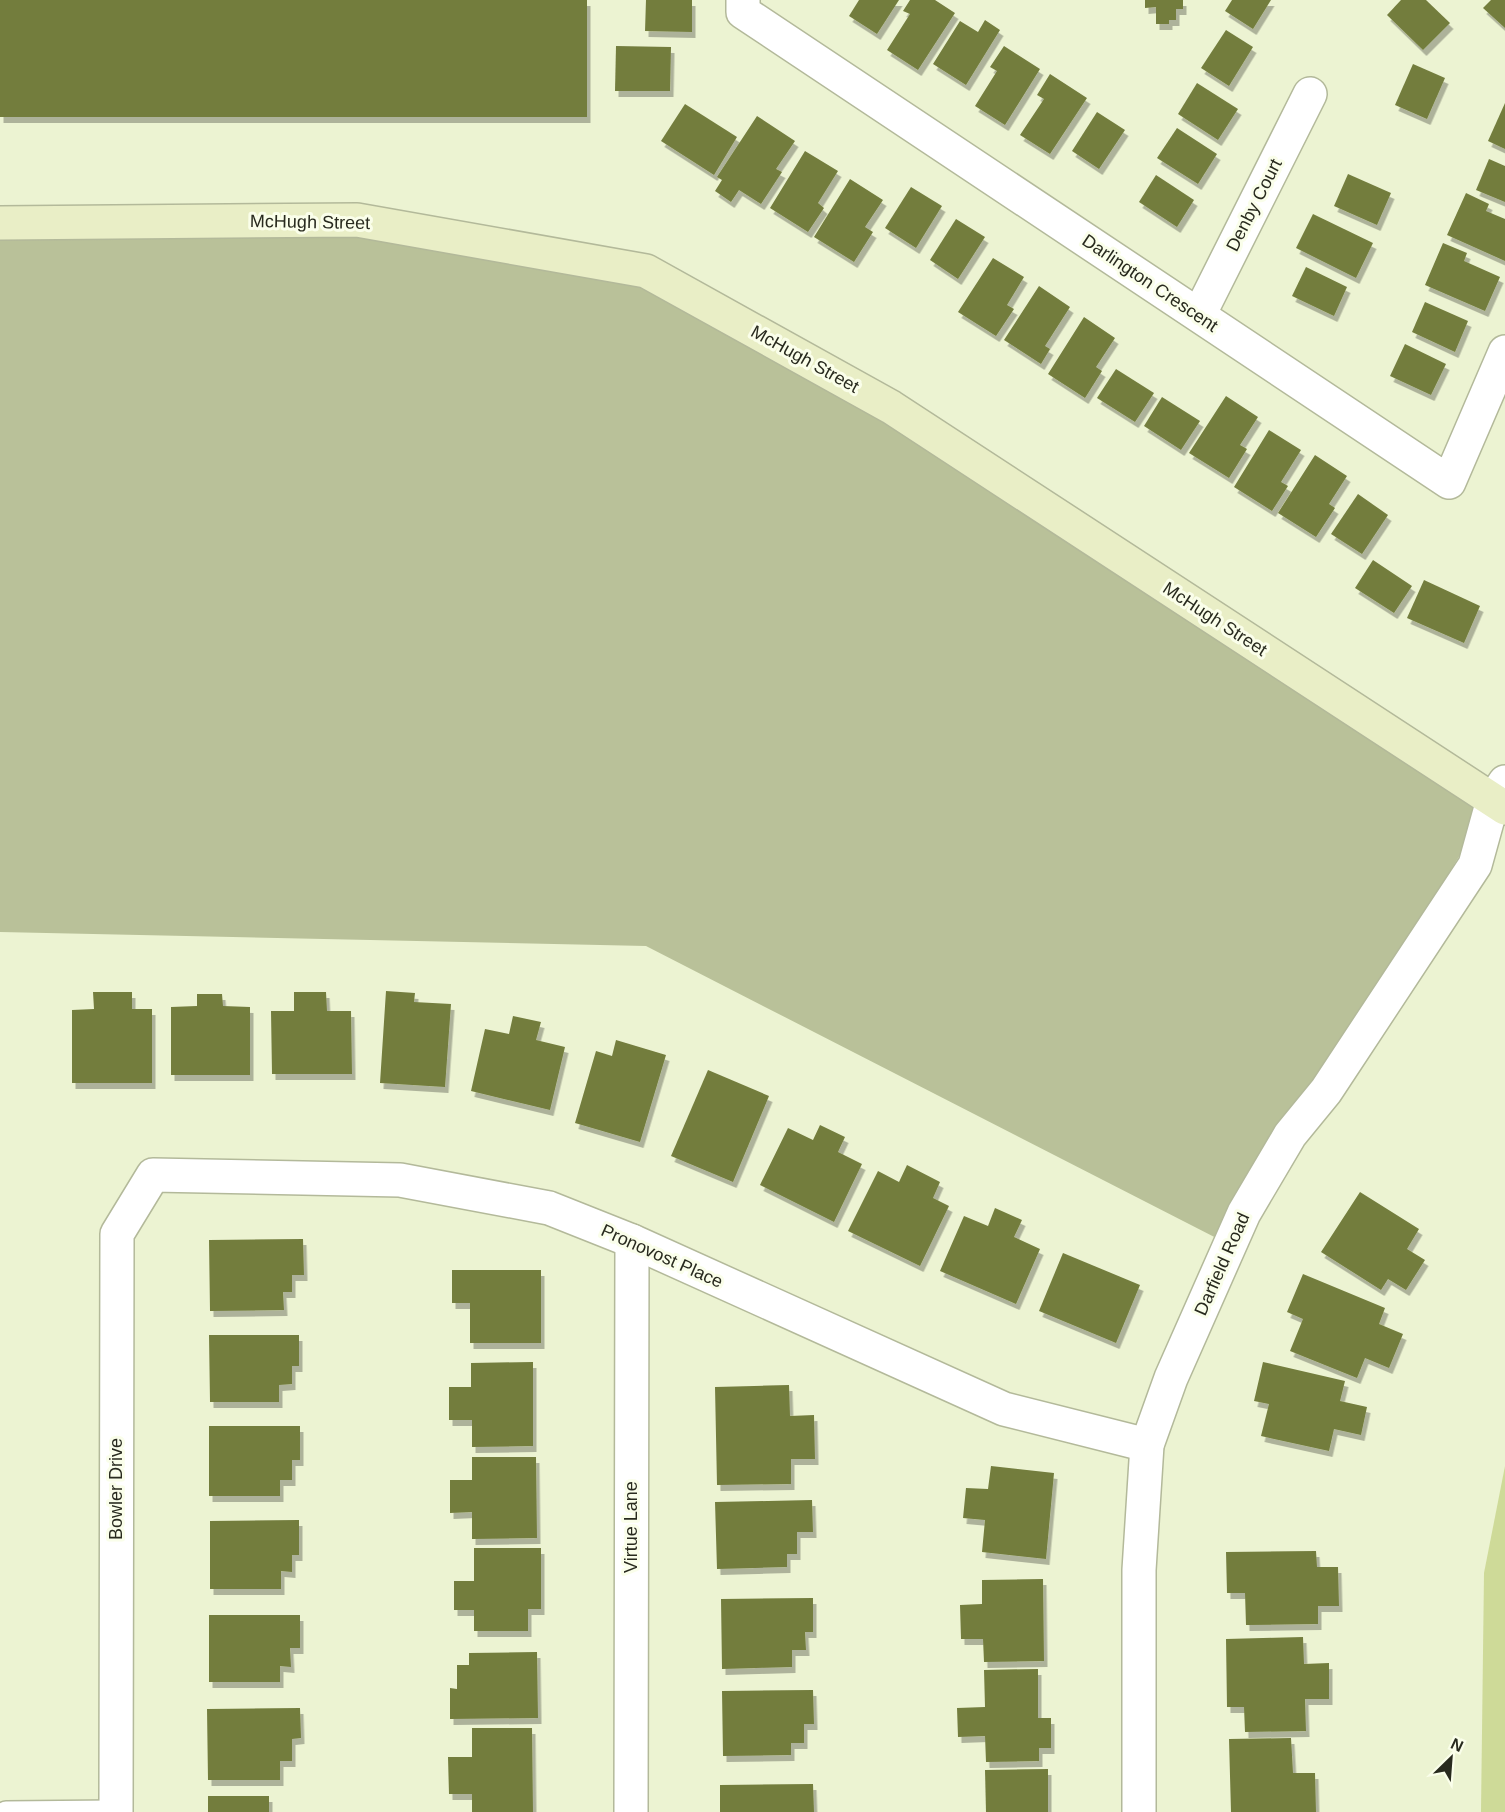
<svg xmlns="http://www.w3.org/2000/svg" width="1505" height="1812" viewBox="0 0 1505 1812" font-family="Helvetica,sans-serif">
<defs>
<filter id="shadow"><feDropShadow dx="3.5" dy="6" stdDeviation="0" flood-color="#0004"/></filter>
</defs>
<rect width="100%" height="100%" fill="#ecf3d2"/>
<polygon fill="#b9c199" points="357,220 646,271 1493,800 1244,1213 1230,1245 646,946 0,932 0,223"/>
<polygon fill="#ceda98" points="1505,1466 1505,1812 1481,1812 1484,1573"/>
<g fill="#737d3e" filter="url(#shadow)">
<rect x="0" y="0" width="587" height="117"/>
<polygon points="646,0 692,0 692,32 645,31"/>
<polygon points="859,0 899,0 877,34 849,16"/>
<polygon points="910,0 935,0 955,13 918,70 887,50 910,14 903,11"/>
<polygon points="1145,0 1183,0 1183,9 1176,9 1176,20 1169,20 1169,24 1156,24 1156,7 1145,8"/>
<polygon points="1232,0 1271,0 1253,29 1225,11"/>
<polygon points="1401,0 1426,0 1450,23 1423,50 1387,15"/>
<polygon points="1491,0 1505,0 1505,28 1483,8"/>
<polygon points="985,20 1000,30 966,85 933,64 960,21 978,32"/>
<polygon points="1226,30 1253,47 1229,86 1201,68"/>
<polygon points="616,46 671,47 670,91 615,91"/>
<polygon points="1004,46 1040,69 1005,125 975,106 997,71 990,67"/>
<polygon points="1413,64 1445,78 1427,119 1395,105"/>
<polygon points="1050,74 1087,98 1050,154 1020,135 1044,99 1037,95"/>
<polygon points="1197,83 1238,109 1218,140 1178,114"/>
<polygon points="1505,103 1505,149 1488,141"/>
<polygon points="685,104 737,137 714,175 661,141"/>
<polygon points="1097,112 1125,130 1099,169 1072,151"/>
<polygon points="757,116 795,141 776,169 782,172 761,204 739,190 731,202 715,191 722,180 717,177"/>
<polygon points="1177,128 1217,154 1198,184 1157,158"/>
<polygon points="805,151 838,171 818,203 824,208 808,232 770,208"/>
<polygon points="1489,159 1505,166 1505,202 1476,190"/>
<polygon points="1348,174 1391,193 1377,225 1334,206"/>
<polygon points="1156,175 1194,200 1177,227 1139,202"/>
<polygon points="850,179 883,200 865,227 873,232 854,262 814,237"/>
<polygon points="911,187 942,206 916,248 885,228"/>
<polygon points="1466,193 1489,204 1486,211 1505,219 1505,261 1447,235"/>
<polygon points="1313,214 1373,243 1356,278 1296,248"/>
<polygon points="956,219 985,237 958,279 930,260"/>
<polygon points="1443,243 1467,253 1464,261 1500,277 1485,311 1425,285"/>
<polygon points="993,258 1024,277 1007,305 1014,309 996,336 958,312"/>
<polygon points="1306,267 1347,287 1334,316 1292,296"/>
<polygon points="1039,286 1070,307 1045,346 1050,349 1041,364 1004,340"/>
<polygon points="1425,302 1468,321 1455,352 1412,332"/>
<polygon points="1084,317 1115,338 1096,367 1102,371 1085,398 1048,374"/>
<polygon points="1405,344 1446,364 1431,395 1390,376"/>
<polygon points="1116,369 1154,393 1135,422 1097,398"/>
<polygon points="1226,396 1258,417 1240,445 1247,449 1229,478 1189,453"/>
<polygon points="1162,397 1200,421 1181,450 1144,426"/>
<polygon points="1269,430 1301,450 1281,482 1288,486 1272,511 1234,487"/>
<polygon points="1315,455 1347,476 1329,504 1335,508 1316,537 1278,513"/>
<polygon points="1358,494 1388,515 1362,554 1331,534"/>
<polygon points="1373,560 1412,586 1394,613 1355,588"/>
<polygon points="1424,580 1480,606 1464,643 1407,618"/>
<polygon points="386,991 415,993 414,1002 451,1004 445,1087 380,1083"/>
<polygon points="93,992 132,992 132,1009 152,1009 152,1083 72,1083 72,1010 94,1009"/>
<polygon points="294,992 326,992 327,1011 351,1011 352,1074 272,1074 271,1011 294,1011"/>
<polygon points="197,994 222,994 223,1006 250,1007 250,1075 171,1075 171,1007 197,1006"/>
<polygon points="513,1016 541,1022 536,1040 565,1047 550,1110 471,1091 485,1029 509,1034"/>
<polygon points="616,1040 666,1055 640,1142 575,1123 596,1051 612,1056"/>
<polygon points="708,1070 769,1096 733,1182 671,1156"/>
<polygon points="820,1125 845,1137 838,1152 862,1164 834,1222 760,1185 788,1128 813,1140"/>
<polygon points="907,1165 940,1182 933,1198 949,1206 920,1266 848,1231 878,1171 899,1182"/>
<polygon points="1360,1192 1419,1229 1407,1249 1425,1260 1406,1290 1388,1279 1381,1290 1321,1252"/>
<polygon points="995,1208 1022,1220 1014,1237 1040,1249 1016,1304 940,1271 964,1216 988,1226"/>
<polygon points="303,1239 304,1275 292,1275 292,1292 283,1292 284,1310 210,1311 209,1240"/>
<polygon points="1063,1253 1140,1285 1116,1343 1039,1311"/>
<polygon points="452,1270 541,1270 541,1343 470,1343 470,1303 452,1303"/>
<polygon points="1303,1274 1385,1308 1379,1324 1403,1334 1389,1368 1365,1358 1357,1378 1290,1351 1303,1319 1287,1312"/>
<polygon points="209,1335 299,1335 299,1366 292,1366 292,1384 279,1385 279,1402 210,1402"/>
<polygon points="533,1362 533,1446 472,1447 472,1420 449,1420 449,1387 471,1387 471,1363"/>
<polygon points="1263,1362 1345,1381 1340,1401 1367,1407 1361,1435 1334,1429 1329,1451 1261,1436 1269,1404 1254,1401"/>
<polygon points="789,1385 790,1416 814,1415 815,1459 791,1459 791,1484 717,1485 715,1387"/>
<polygon points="209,1426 300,1426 300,1460 292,1460 292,1480 280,1480 280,1496 209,1496"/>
<polygon points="472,1457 536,1457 537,1538 472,1539 472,1512 450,1513 450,1480 472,1480"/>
<polygon points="991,1466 1054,1473 1046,1559 982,1552 985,1520 963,1518 966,1488 988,1489"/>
<polygon points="812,1500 813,1532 797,1532 797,1554 787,1554 787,1567 717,1569 715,1502"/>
<polygon points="299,1520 299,1555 292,1555 292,1572 281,1571 281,1589 210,1589 210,1521"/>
<polygon points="474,1548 541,1548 541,1609 528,1609 528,1631 474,1631 474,1610 454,1610 454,1581 474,1581"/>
<polygon points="1316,1551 1317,1567 1338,1567 1339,1606 1318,1606 1318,1624 1246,1625 1245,1593 1227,1593 1226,1552"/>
<polygon points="1043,1579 1044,1661 984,1662 983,1639 961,1639 960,1605 982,1604 982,1580"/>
<polygon points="813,1598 813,1632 805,1632 806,1650 792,1650 792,1667 722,1669 721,1599"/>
<polygon points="209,1615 300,1615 300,1648 290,1648 291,1667 280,1666 280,1682 209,1682"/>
<polygon points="1303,1637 1304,1664 1329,1663 1329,1699 1305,1699 1306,1731 1245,1732 1244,1707 1227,1707 1226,1639"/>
<polygon points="537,1652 538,1718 450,1719 450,1688 457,1689 457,1665 469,1665 469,1653"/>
<polygon points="1038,1669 1038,1718 1051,1718 1051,1748 1039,1748 1039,1761 986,1762 985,1736 958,1737 957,1708 985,1707 984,1670"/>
<polygon points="813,1690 814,1724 804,1724 804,1743 791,1743 791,1755 723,1756 722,1691"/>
<polygon points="300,1708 301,1738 292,1739 292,1761 280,1761 280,1780 208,1780 207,1709"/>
<polygon points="472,1728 532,1728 533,1812 472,1812 472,1794 449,1794 448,1757 472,1757"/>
<polygon points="1291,1738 1293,1773 1315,1773 1316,1812 1231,1812 1229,1739"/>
<polygon points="1048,1769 1048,1812 986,1812 985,1770"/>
<polygon points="813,1784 814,1812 720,1812 720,1785"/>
<rect x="208" y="1796" width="61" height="16"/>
</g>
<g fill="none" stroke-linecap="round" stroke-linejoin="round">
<g stroke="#b3b99a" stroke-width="24">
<polyline id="lane" points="6,1812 116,1811"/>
</g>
<g stroke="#b3b99a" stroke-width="36">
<g id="street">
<polyline points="743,0 743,12 1449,482 1505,352"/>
<polyline points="1199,315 1310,94"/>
<polyline points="116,1812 117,1234 153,1175 400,1180 549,1208 632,1241 1004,1409 1147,1445"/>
<polyline points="631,1812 632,1241"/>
<polyline points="1139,1812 1139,1570 1147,1445 1171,1378 1244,1213 1290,1135 1326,1091 1475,865 1493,800 1505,782"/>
</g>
</g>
<g stroke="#b3b99a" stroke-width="36">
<polyline id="secondary" points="0,223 357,220 646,271 891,407 1505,808"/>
</g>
<use href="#lane" stroke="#fff" stroke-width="21"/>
<use href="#street" stroke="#fff" stroke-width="33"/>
<use href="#secondary" stroke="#e9eec6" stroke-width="33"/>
</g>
<g text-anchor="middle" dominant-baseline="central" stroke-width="6" stroke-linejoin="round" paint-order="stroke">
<g font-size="18" fill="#282a1e" stroke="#fafeea">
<text transform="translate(1254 205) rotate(-63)">Denby Court</text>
<text transform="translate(310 222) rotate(1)">McHugh Street</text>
<text transform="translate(1150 283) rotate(34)">Darlington Crescent</text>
<text transform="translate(805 359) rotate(29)">McHugh Street</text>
<text transform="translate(1215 619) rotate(33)">McHugh Street</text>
<text transform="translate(662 1256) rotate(24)">Pronovost Place</text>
<text transform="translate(1222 1264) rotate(-66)">Darfield Road</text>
<text transform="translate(116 1489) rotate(-90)">Bowler Drive</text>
<text transform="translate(631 1527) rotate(-90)">Virtue Lane</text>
</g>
</g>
<g transform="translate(1451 1758) rotate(25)" stroke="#fafeea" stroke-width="4.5" paint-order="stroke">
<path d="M0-4.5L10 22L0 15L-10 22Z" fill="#282a1e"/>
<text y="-9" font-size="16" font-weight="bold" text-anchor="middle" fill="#282a1e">N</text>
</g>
</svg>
